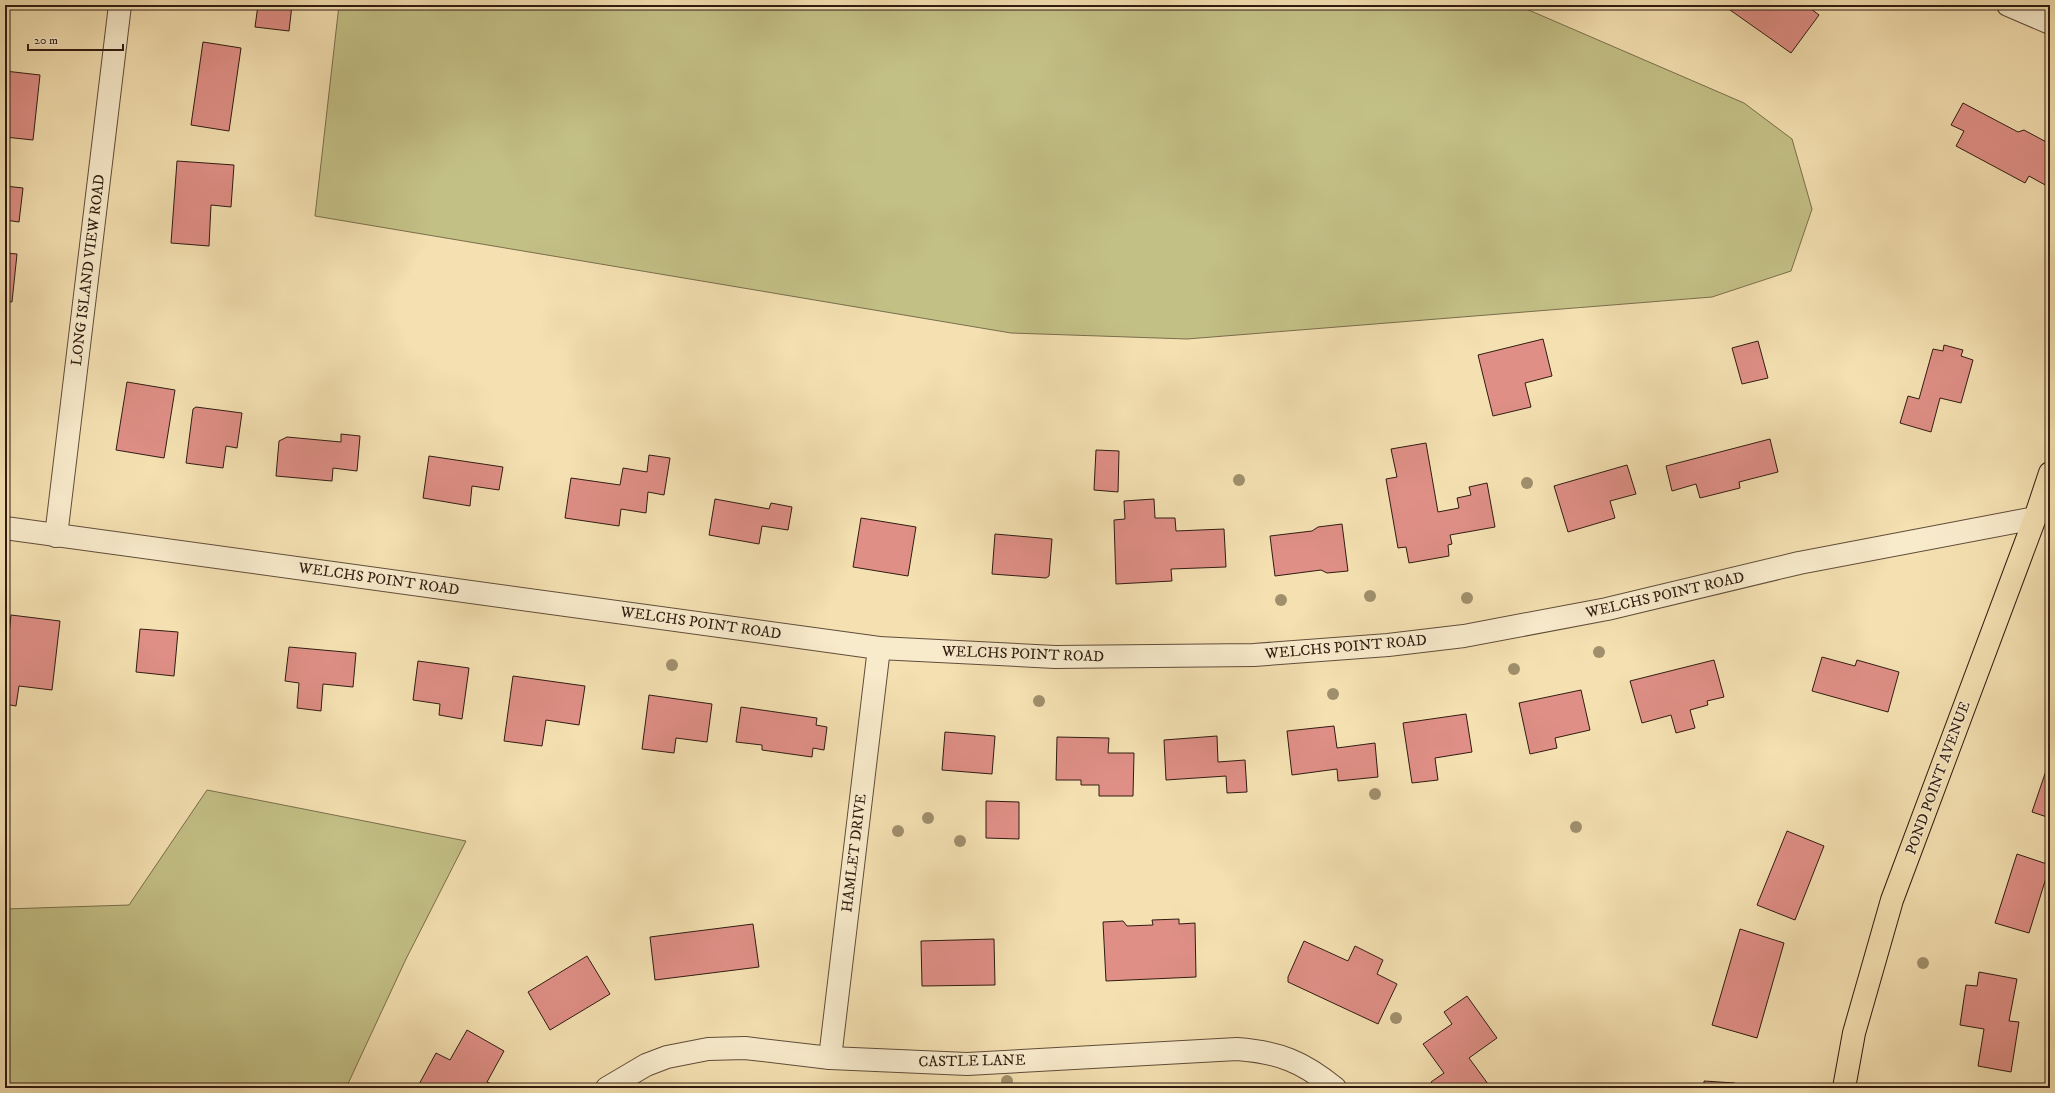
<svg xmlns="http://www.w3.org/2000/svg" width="2055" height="1093" viewBox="0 0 2055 1093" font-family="'IM FELL DW Pica',serif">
<rect width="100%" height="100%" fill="#f4e0b1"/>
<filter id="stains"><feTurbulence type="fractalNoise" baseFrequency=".005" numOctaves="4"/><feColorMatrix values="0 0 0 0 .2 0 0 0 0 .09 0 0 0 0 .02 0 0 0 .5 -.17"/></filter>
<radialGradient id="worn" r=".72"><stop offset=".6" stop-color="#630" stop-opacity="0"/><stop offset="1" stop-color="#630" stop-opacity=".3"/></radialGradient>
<g fill="#c3c086" stroke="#7a6e4c">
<polygon points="339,5 1517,5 1744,103 1792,139 1812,209 1791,271 1712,297 1187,339 1011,333 315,216"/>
<polygon points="207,790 466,841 406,959 346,1088 5,1088 5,909 129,905"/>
</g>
<g fill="#df8f86" stroke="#301c11">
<polygon points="258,5 292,5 289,31 255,27"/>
<polygon points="1723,5 1806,5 1819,15 1791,53"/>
<polygon points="203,42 241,48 229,131 191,125"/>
<polygon points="5,71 40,75 33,140 5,137"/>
<polygon points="1963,103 2018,132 2024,130 2050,144 2050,179 2047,186 2029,176 2025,183 1956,146 1964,131 1951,125"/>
<polygon points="177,161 234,165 231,207 211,205 209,246 171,243"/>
<polygon points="5,186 23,188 19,222 5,220"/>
<polygon points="5,253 17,254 12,302 5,301"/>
<polygon points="1543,339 1552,376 1525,383 1531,407 1493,416 1478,355"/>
<polygon points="1758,341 1768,378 1742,384 1732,348"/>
<polygon points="1944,345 1963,350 1961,356 1973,360 1961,403 1940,398 1931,432 1900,423 1908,396 1919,399 1933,349 1943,351"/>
<polygon points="127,382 175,390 164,458 116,450"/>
<polygon points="196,407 242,413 237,448 226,446 223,468 186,463 193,409"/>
<polygon points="341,434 360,436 357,471 333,468 332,481 276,476 279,441 287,437 341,442"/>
<polygon points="1770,439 1778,472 1739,482 1740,488 1700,498 1696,484 1672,491 1666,466"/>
<polygon points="1426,443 1438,512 1459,508 1457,498 1471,495 1469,487 1487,483 1495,527 1450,535 1452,544 1448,545 1449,556 1409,563 1406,547 1398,548 1386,479 1397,477 1391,449"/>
<polygon points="1096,450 1119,451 1118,492 1094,490"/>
<polygon points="649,455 670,458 664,495 648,492 646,513 621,509 619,526 565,518 571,478 620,485 623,468 647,472"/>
<polygon points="429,456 503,467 499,490 472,486 470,506 423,498"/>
<polygon points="1627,465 1636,494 1610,501 1615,518 1568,532 1554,486"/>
<polygon points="715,499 769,509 771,503 792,507 788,530 762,526 759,544 709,535"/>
<polygon points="1154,499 1155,518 1175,518 1176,531 1224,529 1226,567 1171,569 1172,581 1116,584 1114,520 1125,519 1124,501"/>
<polygon points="861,518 916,527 908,576 853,567"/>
<polygon points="1342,524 1348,571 1327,573 1321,570 1275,576 1270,536 1312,531 1318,527"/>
<polygon points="995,534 1052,539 1049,576 1046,578 992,574"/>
<polygon points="11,615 60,621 52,690 19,686 16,706 5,704 5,674"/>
<polygon points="140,629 178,632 174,676 136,672"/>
<polygon points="289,647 356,653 353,687 323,684 321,711 297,708 299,683 285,681"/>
<polygon points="1822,657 1855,666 1857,660 1899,672 1888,712 1812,691"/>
<polygon points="1714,660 1724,697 1707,701 1708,705 1690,710 1695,728 1676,733 1671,715 1642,723 1630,681"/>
<polygon points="418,661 469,668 462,719 439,715 440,704 413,700"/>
<polygon points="513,676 585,686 579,725 546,720 542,746 504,741"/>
<polygon points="1581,690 1590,730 1555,738 1557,748 1530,754 1519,703"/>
<polygon points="649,695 712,704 707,742 676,738 674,753 642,749"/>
<polygon points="741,707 817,718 816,725 827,727 824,750 813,748 812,757 762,750 762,745 736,742"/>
<polygon points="1466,714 1472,752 1435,758 1438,780 1412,783 1403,723"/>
<polygon points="1334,726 1337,748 1375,743 1378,777 1338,781 1337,769 1292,775 1287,731"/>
<polygon points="945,732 995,736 992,774 942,770"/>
<polygon points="1217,736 1218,762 1245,760 1247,792 1227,793 1226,776 1166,780 1164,740"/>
<polygon points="1057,737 1109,738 1108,753 1134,753 1133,796 1099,796 1099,785 1081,785 1081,780 1056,780"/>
<polygon points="2050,759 2050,818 2032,812"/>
<polygon points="986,801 1019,802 1019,839 986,838"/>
<polygon points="1787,831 1824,846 1795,920 1757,905"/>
<polygon points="2017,854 2050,865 2029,933 1995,923"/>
<polygon points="1179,919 1179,924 1195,923 1196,977 1106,981 1103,922 1123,921 1127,926 1153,925 1152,920"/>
<polygon points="753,924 759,967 655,980 650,937"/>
<polygon points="1740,929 1784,943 1757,1038 1712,1025"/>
<polygon points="994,939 995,985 922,986 921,941"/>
<polygon points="1304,941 1348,961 1355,946 1383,960 1377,974 1397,984 1378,1024 1288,982 1288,977"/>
<polygon points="587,956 610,994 550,1030 528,992"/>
<polygon points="1979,972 2017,979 2009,1021 2019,1022 2011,1072 1978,1066 1984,1029 1960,1025 1966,985 1977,986"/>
<polygon points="1467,996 1497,1038 1469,1058 1491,1088 1435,1088 1431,1082 1444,1073 1423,1044 1452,1024 1444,1012"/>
<polygon points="467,1030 504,1051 487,1082 494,1085 492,1088 417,1088 436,1053 450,1060"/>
<polygon points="1704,1081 1735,1083 1735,1088 1704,1088"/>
</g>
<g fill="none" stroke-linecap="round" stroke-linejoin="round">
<g stroke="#614d39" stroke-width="24">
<g id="minor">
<polyline points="2008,5 2050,23"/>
<polyline points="5,528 879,648 1055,657 1254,655 1388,645 1464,636 1607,609 1799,563 2035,518"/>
<polyline points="56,536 120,5"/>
<polyline points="830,1058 879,648"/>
<path d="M 607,1088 L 646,1065 L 667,1057 L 708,1049 L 745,1048 L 830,1058 L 967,1064 L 1237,1049 C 1279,1052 1303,1062 1335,1088"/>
</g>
</g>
<g stroke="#301c11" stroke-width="24">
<polyline id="major" points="1844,1088 1854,1033 1892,900 2035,518 2050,473"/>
</g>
<use href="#minor" stroke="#f8ebcc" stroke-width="22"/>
<use href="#major" stroke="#f4e0b1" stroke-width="22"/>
</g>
<g fill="#a08f6c">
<circle cx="1239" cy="480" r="6"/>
<circle cx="1527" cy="483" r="6"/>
<circle cx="1370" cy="596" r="6"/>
<circle cx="1467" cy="598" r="6"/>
<circle cx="1281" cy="600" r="6"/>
<circle cx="1599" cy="652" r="6"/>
<circle cx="672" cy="665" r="6"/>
<circle cx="1514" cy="669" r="6"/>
<circle cx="1333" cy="694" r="6"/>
<circle cx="1039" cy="701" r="6"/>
<circle cx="1375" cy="794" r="6"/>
<circle cx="928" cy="818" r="6"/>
<circle cx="1576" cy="827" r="6"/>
<circle cx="898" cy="831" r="6"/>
<circle cx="960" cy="841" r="6"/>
<circle cx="1923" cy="963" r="6"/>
<circle cx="1396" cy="1018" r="6"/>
<circle cx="1007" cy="1081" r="6"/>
</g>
<g text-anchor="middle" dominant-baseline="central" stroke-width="3" stroke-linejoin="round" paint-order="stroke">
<g font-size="15" fill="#301c11" stroke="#f8ebcc">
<text transform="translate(88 270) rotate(-83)">LONG ISLAND VIEW ROAD</text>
<text transform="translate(379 579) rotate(8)">WELCHS POINT ROAD</text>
<text transform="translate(1665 595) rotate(-13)">WELCHS POINT ROAD</text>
<text transform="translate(701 623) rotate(8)">WELCHS POINT ROAD</text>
<text transform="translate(1346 647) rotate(-5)">WELCHS POINT ROAD</text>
<text transform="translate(1023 654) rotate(2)">WELCHS POINT ROAD</text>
<text transform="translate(1938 778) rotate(-70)">POND POINT AVENUE</text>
<text transform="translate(854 853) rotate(-83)">HAMLET DRIVE</text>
<text transform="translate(972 1061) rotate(-1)">CASTLE LANE</text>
</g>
</g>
<rect width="2055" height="1093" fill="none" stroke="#f4e0b1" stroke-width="20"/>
<rect x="6" y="6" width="2043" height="1081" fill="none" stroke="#301c11" stroke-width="2"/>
<rect x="10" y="10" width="2035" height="1073" fill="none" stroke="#301c11"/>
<path d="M28 44v6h95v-6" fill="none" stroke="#301c11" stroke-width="2"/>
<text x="34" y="44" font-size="12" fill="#301c11" stroke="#f8ebcc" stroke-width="3" paint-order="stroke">20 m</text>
<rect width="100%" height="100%" filter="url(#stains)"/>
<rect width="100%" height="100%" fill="url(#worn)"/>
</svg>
